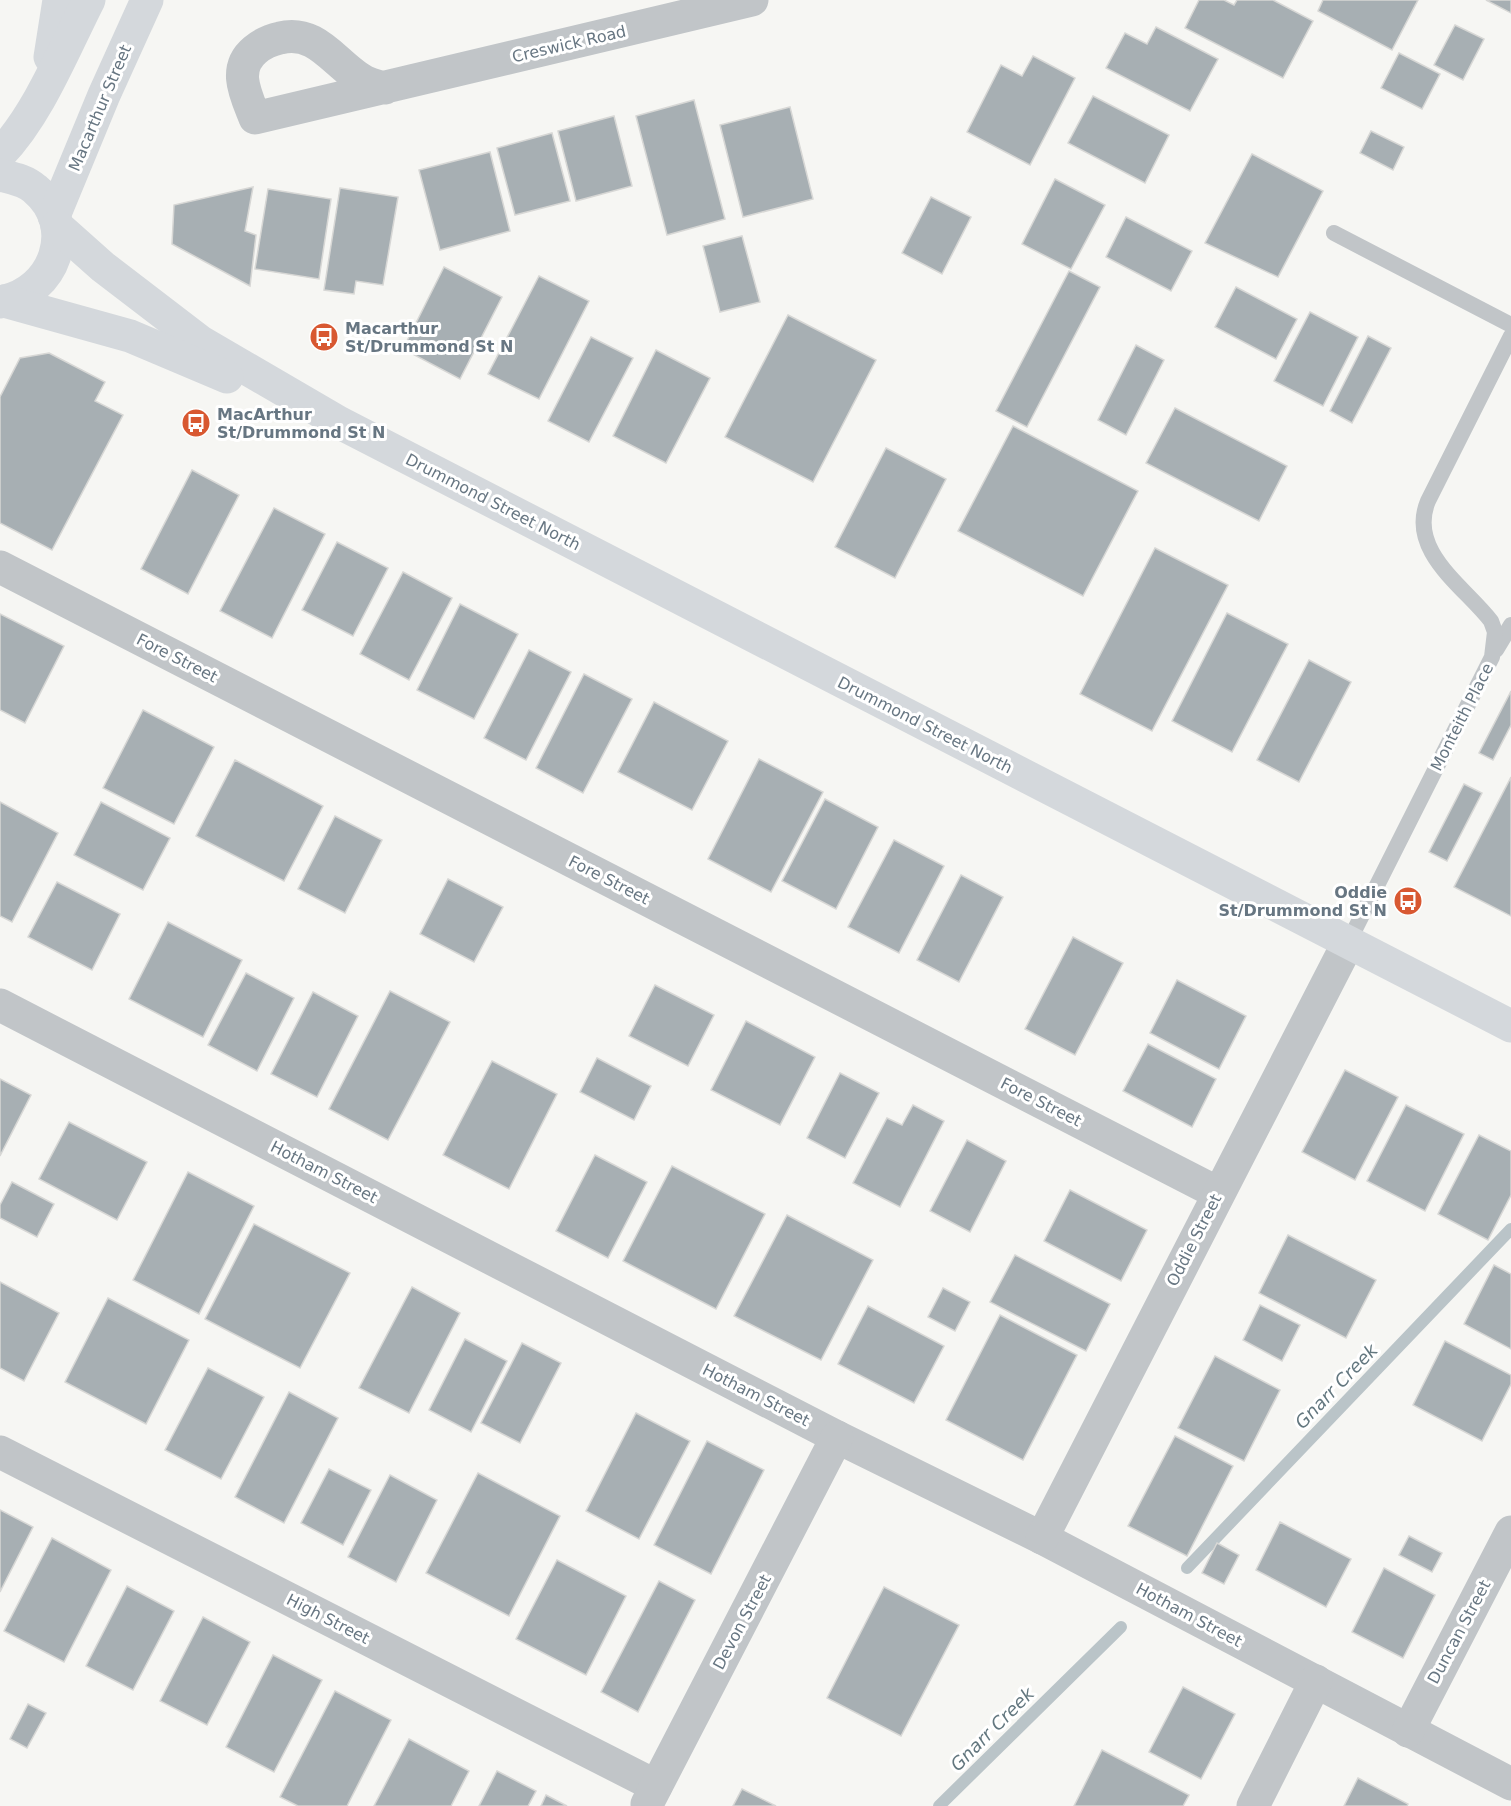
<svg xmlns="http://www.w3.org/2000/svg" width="1511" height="1806" viewBox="0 0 1511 1806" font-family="'DejaVu Sans',sans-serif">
<rect width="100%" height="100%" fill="#f6f6f3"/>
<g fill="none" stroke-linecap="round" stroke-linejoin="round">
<g stroke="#bac4c8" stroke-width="12">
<polyline points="1187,1568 1511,1229"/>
<polyline points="939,1806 1121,1627"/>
</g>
</g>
<g fill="#a7afb3" stroke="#d7d7d5" stroke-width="1.5">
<polygon points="1199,0 1224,0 1234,5 1237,0 1273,0 1313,21 1283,78 1185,28"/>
<polygon points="1323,0 1418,0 1392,50 1318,11"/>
<polygon points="1486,0 1511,0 1511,13"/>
<polygon points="1455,25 1484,39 1463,80 1434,65"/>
<polygon points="1156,27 1218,59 1190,111 1106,68 1125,33 1147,44"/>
<polygon points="1399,53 1440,74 1422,109 1381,88"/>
<polygon points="1033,56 1075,78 1030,165 967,132 1001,65 1022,76"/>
<polygon points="1093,96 1169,135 1145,183 1068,143"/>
<polygon points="694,100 725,219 667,235 636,116"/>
<polygon points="790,107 813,199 743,217 720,125"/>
<polygon points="614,116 632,186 576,201 558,131"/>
<polygon points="1371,131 1404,147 1393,170 1360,153"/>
<polygon points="552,133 570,201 515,215 497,148"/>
<polygon points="490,152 510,231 440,250 419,170"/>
<polygon points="1252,154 1323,191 1278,277 1205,243"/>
<polygon points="1055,179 1105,205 1071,269 1022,244"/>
<polygon points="253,187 245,231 256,235 250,286 172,244 174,205"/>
<polygon points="340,188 398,197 383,285 356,281 354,294 324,290"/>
<polygon points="268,189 331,199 319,279 255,269"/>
<polygon points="931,197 971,217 942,274 902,253"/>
<polygon points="1126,217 1192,251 1171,291 1106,257"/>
<polygon points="742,236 760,302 720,312 703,246"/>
<polygon points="444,267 502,297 460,379 403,349"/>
<polygon points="1069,271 1100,287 1027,427 996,411"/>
<polygon points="539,276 589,301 539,399 488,374"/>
<polygon points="1236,287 1297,319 1276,359 1215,327"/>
<polygon points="1310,312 1358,337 1323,406 1274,381"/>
<polygon points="788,315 876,360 813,482 725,437"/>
<polygon points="1368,336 1391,348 1352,423 1330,411"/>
<polygon points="591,337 633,358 589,442 548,421"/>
<polygon points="1136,345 1164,360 1126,435 1098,420"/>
<polygon points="656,350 710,378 666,463 613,436"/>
<polygon points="49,353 105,382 95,401 123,415 52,550 0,523 0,397 20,358"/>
<polygon points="1175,408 1287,466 1259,521 1146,463"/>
<polygon points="1013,426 1138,491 1083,596 958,531"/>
<polygon points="886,448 946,479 895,578 835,547"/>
<polygon points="192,470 239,495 188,594 141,569"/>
<polygon points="274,508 325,534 272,638 220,611"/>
<polygon points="337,542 388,568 353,636 302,610"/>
<polygon points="1155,548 1228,585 1152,731 1080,694"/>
<polygon points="403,572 452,598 409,680 360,654"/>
<polygon points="460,604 518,634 474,719 417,690"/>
<polygon points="1227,613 1288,644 1232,752 1172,721"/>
<polygon points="0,614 64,646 25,723 0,710"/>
<polygon points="529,650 571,672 526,760 484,738"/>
<polygon points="1309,660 1351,682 1299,782 1257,760"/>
<polygon points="584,674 632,699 583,793 536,768"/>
<polygon points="1511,691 1511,725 1493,760 1479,753"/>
<polygon points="654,702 728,741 692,810 618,772"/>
<polygon points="143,710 214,747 174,824 103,788"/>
<polygon points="759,759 823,792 771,892 708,859"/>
<polygon points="235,760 323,806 284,881 196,836"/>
<polygon points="1511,777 1511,916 1454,887"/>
<polygon points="1464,784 1482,793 1447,861 1429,852"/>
<polygon points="825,799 878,827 836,909 782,881"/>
<polygon points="0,802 58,833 12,922 0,916"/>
<polygon points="101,802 170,838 143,890 74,855"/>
<polygon points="335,816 382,840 345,913 298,889"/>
<polygon points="894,840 944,866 899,953 848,927"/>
<polygon points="961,875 1003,897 959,982 917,960"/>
<polygon points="448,879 503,907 474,962 420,934"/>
<polygon points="57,882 120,914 92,970 28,937"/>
<polygon points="168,922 242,960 203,1037 129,999"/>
<polygon points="1073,937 1123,963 1075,1055 1025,1029"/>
<polygon points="246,973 294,998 257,1071 208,1045"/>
<polygon points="1177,980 1246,1016 1219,1069 1150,1033"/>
<polygon points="655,985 714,1015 688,1066 629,1036"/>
<polygon points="390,991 450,1022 388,1140 329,1109"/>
<polygon points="313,992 358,1016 317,1097 271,1074"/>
<polygon points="746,1021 815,1057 780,1125 711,1090"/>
<polygon points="1148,1044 1216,1079 1192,1127 1123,1091"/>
<polygon points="597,1058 651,1086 634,1120 580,1092"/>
<polygon points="492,1061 557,1094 509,1189 443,1155"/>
<polygon points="1345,1070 1398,1097 1355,1180 1302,1152"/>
<polygon points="840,1073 879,1093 845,1158 807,1138"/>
<polygon points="0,1079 31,1095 0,1156"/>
<polygon points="913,1105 944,1121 900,1207 853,1183 887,1118 902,1125"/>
<polygon points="1406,1105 1464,1134 1425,1211 1367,1181"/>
<polygon points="69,1122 147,1162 117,1220 39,1179"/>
<polygon points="1479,1135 1511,1151 1511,1195 1488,1240 1438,1214"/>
<polygon points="967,1140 1006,1161 970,1232 930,1211"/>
<polygon points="595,1155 647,1182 608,1258 556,1231"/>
<polygon points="672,1166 765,1214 716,1309 623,1261"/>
<polygon points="188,1172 254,1206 199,1314 133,1280"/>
<polygon points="12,1182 54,1204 37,1237 0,1218 0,1205"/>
<polygon points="1070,1190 1147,1230 1121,1281 1044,1241"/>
<polygon points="787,1215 873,1260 821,1360 734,1316"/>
<polygon points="254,1224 350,1273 300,1368 205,1319"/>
<polygon points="1288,1235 1376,1280 1346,1338 1259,1293"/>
<polygon points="1015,1255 1110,1304 1086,1351 990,1302"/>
<polygon points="1494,1265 1511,1274 1511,1349 1464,1324"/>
<polygon points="0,1282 59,1313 24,1381 0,1368"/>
<polygon points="412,1287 460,1313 409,1413 359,1388"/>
<polygon points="943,1288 970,1302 955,1331 928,1317"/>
<polygon points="108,1298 189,1340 146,1424 65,1382"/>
<polygon points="1260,1305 1300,1325 1282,1361 1243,1340"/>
<polygon points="868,1306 944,1346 914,1403 838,1364"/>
<polygon points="1000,1315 1077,1355 1023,1460 946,1420"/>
<polygon points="465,1339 507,1361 471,1432 429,1410"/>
<polygon points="1445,1341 1511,1375 1511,1384 1482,1441 1413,1405"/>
<polygon points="522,1343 561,1363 520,1443 481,1423"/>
<polygon points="1215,1356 1280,1390 1244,1461 1178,1428"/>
<polygon points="208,1368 264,1397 221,1479 165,1450"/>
<polygon points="289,1392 338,1418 284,1523 235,1497"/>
<polygon points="636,1413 690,1441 639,1539 586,1511"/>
<polygon points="1175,1436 1233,1466 1187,1556 1128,1526"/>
<polygon points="707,1441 764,1470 711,1574 654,1545"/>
<polygon points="329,1469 371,1490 343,1545 301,1523"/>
<polygon points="478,1473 560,1516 509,1616 426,1573"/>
<polygon points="390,1475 437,1500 396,1582 348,1557"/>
<polygon points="0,1510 33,1527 0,1592"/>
<polygon points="1280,1522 1351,1559 1326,1607 1256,1570"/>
<polygon points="1409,1536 1442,1553 1432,1572 1399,1555"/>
<polygon points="52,1538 111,1570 64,1662 4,1631"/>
<polygon points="1217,1543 1239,1555 1224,1584 1202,1573"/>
<polygon points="557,1560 626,1596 586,1675 516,1639"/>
<polygon points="1384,1568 1435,1595 1403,1658 1352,1632"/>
<polygon points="659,1581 695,1600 638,1712 601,1692"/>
<polygon points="127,1586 174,1611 133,1690 86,1666"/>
<polygon points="884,1587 959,1625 901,1736 827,1698"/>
<polygon points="203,1617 250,1642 207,1725 160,1701"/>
<polygon points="273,1655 322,1680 274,1772 226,1747"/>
<polygon points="1183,1687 1235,1714 1201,1779 1149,1752"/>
<polygon points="335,1691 391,1720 347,1806 298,1806 280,1797"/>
<polygon points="28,1704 46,1713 27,1748 10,1739"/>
<polygon points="409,1739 469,1771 451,1806 374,1806"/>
<polygon points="1102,1750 1189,1795 1183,1806 1074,1806"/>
<polygon points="497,1771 536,1791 528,1806 479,1806"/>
<polygon points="1358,1778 1408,1804 1407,1806 1344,1806"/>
<polygon points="742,1789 776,1806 733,1806"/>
<polygon points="546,1795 567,1806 541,1806"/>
</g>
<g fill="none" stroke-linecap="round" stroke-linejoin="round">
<g stroke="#c1c5c8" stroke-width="16">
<polyline points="1334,233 1511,325"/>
<polyline points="1496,650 1511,625"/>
<path d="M 1348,943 L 1492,657 L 1495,632 L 1491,621 C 1465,587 1407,551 1428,501 L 1511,336"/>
</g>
<g stroke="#c1c5c8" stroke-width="33">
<path d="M 385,88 C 376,86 367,84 359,78 C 333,61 315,29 280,38 C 271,40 262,44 255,50 C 232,69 246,95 255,118 L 752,0"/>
<polyline points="0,567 1218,1193"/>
<polyline points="0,1005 837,1437 1042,1538 1511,1784"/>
<polyline points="0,1452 656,1786"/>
<polyline points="1042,1538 1348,943"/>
<polyline points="1408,1731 1511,1532"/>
<polyline points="647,1804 837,1437"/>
<polyline points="1253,1806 1316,1681"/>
</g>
<g stroke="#d4d8dc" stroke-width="33">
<polyline points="50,57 59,0"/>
<path d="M 0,154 C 38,115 64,49 89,0"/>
<path d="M 0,175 C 12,178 25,180 35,189 C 79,226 55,293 0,302"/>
<polyline points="54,216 104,95 147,0"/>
<polyline points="57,226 103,267 201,342 340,423 1511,1026"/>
<polyline points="4,301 130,336 227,377"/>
</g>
</g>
<defs>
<g id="bus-disc" transform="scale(1.5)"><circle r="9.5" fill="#d85831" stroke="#fff"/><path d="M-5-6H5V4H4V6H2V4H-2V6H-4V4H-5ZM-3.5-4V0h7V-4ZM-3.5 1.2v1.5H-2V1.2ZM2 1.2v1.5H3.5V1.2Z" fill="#fff"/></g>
</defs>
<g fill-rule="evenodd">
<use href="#bus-disc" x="324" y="337"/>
<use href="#bus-disc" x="196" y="423"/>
<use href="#bus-disc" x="1408" y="901"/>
</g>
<g text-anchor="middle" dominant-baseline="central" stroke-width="6" stroke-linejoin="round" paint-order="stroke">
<g font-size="16" fill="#677682" stroke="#fff">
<text transform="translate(569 44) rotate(-13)">Creswick Road</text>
<text transform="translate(100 108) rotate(-67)">Macarthur Street</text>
<text transform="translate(493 502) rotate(27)">Drummond Street North</text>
<text transform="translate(177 658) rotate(27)">Fore Street</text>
<text transform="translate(1462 717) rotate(-63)">Monteith Place</text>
<text transform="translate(925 725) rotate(27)">Drummond Street North</text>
<text transform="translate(609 880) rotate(27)">Fore Street</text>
<text transform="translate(1041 1102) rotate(27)">Fore Street</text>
<text transform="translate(324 1172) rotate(27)">Hotham Street</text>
<text transform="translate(1194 1240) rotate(-63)">Oddie Street</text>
<text transform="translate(756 1395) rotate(27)">Hotham Street</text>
<text transform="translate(1189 1615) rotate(28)">Hotham Street</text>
<text transform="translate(328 1619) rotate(27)">High Street</text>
<text transform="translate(742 1622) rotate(-62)">Devon Street</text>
<text transform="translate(1459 1632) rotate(-62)">Duncan Street</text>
</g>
<g font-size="16" font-weight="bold" fill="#677682" stroke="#fff" text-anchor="start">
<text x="345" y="328">Macarthur<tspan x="345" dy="18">St/Drummond St N</tspan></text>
<text x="217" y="414">MacArthur<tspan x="217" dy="18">St/Drummond St N</tspan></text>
<text x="1387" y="892" text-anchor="end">Oddie<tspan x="1387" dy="18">St/Drummond St N</tspan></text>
</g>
<g font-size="18" font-style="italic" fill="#63777f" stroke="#fff">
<text transform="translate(1336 1386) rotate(-46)">Gnarr Creek</text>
<text transform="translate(992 1729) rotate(-45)">Gnarr Creek</text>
</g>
</g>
</svg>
